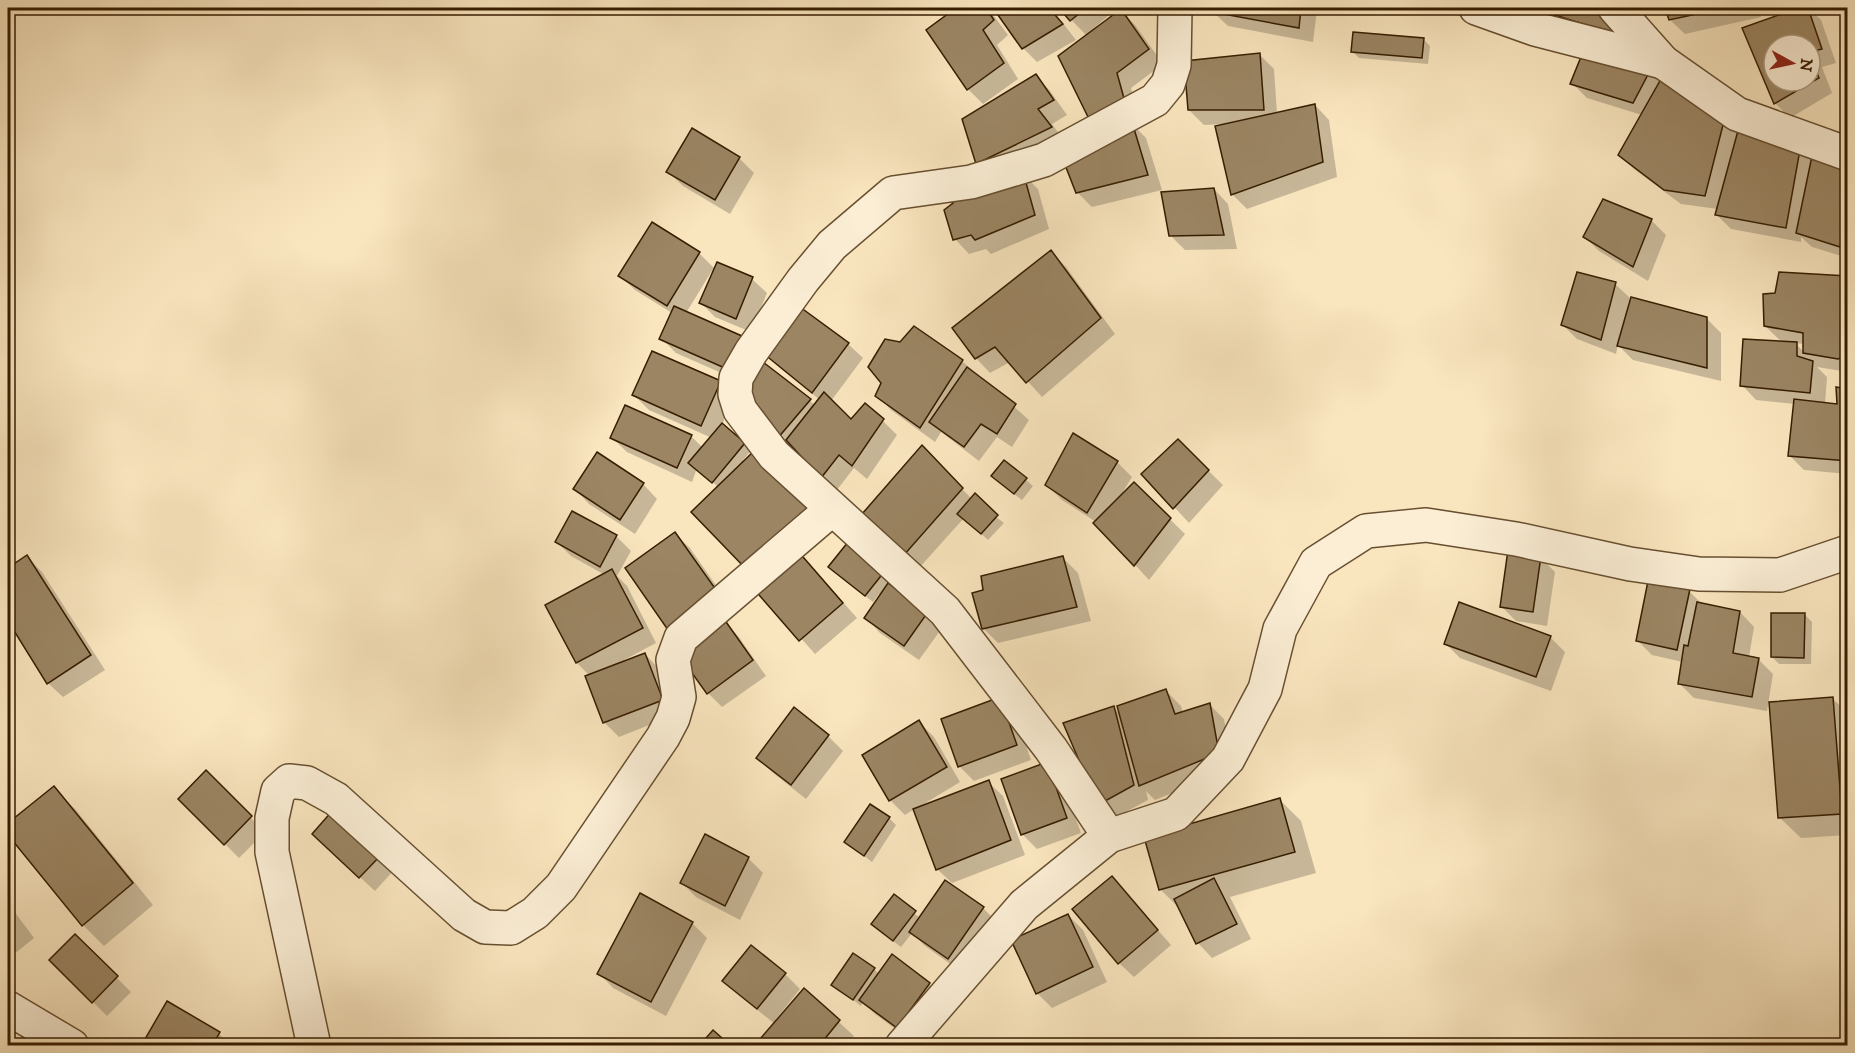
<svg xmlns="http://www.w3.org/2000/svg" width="1855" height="1053" viewBox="0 0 1855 1053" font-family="'IM FELL DW Pica',serif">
<rect width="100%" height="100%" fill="#f9e5be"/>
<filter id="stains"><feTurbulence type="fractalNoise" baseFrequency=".00333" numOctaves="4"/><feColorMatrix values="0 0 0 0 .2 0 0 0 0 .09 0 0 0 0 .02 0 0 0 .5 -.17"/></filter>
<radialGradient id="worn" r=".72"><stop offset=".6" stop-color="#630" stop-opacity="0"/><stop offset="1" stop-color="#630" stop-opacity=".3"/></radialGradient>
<g fill="#0003" fill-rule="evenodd">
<polygon points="958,8 988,8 1008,35 997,45 1018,79 983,104 968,89 928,31"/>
<polygon points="994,8 1051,8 1076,40 1037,62 1023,48"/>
<polygon points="1060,8 1117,8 1094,28 1095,30 1121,11 1135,25 1163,64 1131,88 1139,116 1130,122 1146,138 1162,190 1092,207 1077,192 1107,136 1087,36"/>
<polygon points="1214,8 1315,8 1317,10 1313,42 1228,26 1213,12"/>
<polygon points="1366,8 1396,8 1395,14"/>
<polygon points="1546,8 1602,8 1634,49 1560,26 1545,11"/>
<polygon points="1667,8 1759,8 1761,17 1685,34 1670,20"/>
<path d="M 1802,8 L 1809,8 L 1821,20 L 1836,63 L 1822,67 L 1832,93 L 1790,118 L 1776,104 L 1744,29 ZM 1774,45 L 1810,45 L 1810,81 L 1774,81 Z"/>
<polygon points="1423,39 1430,46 1428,64 1359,58 1352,51"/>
<polygon points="1259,54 1274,69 1277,114 1315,105 1329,120 1337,177 1247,209 1232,194 1224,124 1204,125 1189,110"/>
<polygon points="1651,69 1724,119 1738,133 1848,166 1848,258 1812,247 1801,237 1801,242 1731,229 1717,215 1718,209 1681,204 1634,169 1619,155 1642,115 1587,98 1572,83"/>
<polygon points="1036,76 1050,91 1067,115 1052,124 1065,142 977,163"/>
<polygon points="739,158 754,173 730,214 683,186 668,172"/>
<polygon points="1023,174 1038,189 1049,229 991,254 986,249 969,254 955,239"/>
<polygon points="1214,189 1228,204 1237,249 1185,250 1170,235"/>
<polygon points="1651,220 1666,235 1648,281 1599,251 1585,237"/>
<polygon points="1051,252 1066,267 1115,334 1042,397 1010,362 990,373 976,358"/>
<polygon points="699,253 715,269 752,279 767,293 751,332 715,317 701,303 715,270 713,269 686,313 762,363 815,405 820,400 781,369 766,354 848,344 863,358 831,401 851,421 883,421 897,435 867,479 854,468 836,491 808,461 805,465 778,438 751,386 676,353 661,338 672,313 635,290 620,276"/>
<path d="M 1848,277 L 1848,372 L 1817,367 L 1827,377 L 1825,404 L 1838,406 L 1848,390 L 1848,474 L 1804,470 L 1790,456 L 1795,404 L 1756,400 L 1742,385 L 1783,343 L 1765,326 ZM 1795,343 L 1804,344 L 1804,352 Z"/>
<polygon points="1615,284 1630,298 1628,306 1706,318 1721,333 1721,381 1633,360 1618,345 1616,354 1577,339 1563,325"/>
<polygon points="962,361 1029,420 1012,447 997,437 979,461 941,432 935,442 891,410 877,395"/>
<polygon points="720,382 734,396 722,425 751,451 743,460 831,529 803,557 857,618 815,654 756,588 718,487 697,468 692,482 627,452 612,438 691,436 703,448 712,438 649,410 634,395"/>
<polygon points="1178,441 1223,485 1189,523 1144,474"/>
<polygon points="922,448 972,499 1004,523 988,540 964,518 919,568 864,513"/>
<polygon points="1005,462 1033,486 1022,500 1000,483"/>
<polygon points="1117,462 1132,477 1121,495 1134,484 1185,534 1149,580 1096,522 1062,500 1047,485"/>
<polygon points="643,484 657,499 635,534 589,504 575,489"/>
<polygon points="675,534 690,548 733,610 684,644"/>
<polygon points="616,536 631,551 617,576 627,586 656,643 624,660 625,662 645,654 659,669 677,714 619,737 604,722 590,676 577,663 547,605 605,575 571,556 557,542"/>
<polygon points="27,557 42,572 105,670 63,697 48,683 8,618 8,570"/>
<polygon points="1540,557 1555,572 1547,626 1516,621 1502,607"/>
<polygon points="1063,558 1078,573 1091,621 998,643 983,628"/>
<polygon points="837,574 894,575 887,584 927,613 942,628 919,660 880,633 866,618 881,596 879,594 873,602"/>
<polygon points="1689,591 1703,605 1740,612 1754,627 1749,657 1758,659 1773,674 1767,711 1694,698 1679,683 1683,662 1652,655 1637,640"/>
<polygon points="1805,615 1812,622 1811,664 1779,664 1772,657"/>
<polygon points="724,621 738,636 766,676 722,707 708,693"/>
<polygon points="1550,637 1565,652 1551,691 1460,658 1445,643"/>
<polygon points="1166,691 1181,706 1183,713 1209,704 1224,719 1233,768 1155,800 1146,791 1148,800 1114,818 1065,724 1114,708 1121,715"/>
<polygon points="1833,699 1848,713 1848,835 1801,838 1779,817"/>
<polygon points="794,709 828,736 843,751 806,799 772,772 757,758"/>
<polygon points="1015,714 1031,760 974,781 959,766"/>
<polygon points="919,722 934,737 960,782 919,807 919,808 988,782 1003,796 1025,855 952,883 937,869 914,809 905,815 890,800 864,755"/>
<polygon points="206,773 265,832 239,858 180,799"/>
<polygon points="1061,778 1081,833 1037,849 1022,834 1003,780"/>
<polygon points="53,788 75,809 153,905 104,946 83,925 8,832 8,825"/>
<polygon points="1280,800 1301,821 1316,873 1230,897 1251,939 1212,958 1198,943 1181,910 1161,890 1146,838"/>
<polygon points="333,812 394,870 375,891 328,848"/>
<polygon points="889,818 896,825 872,862 846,842"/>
<polygon points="706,836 749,859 763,873 740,920 696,897 682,883"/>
<polygon points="1112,878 1171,945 1134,977 1119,963"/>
<polygon points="894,896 920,918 983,908 998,923 963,973 925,946 912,933 901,947 880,931"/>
<polygon points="8,903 34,938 8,959"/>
<polygon points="1068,915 1083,930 1107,982 1052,1008 1037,993"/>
<polygon points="692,923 707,938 666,1016 613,988 599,973"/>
<polygon points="75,936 131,992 107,1016 51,960"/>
<polygon points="751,947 785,974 800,989 776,1019 778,1021 804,990 854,1036 845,1046 756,1046 775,1024 739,995 724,980"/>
<polygon points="874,969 879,974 929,984 944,998 912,1041 875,1014 863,1002 861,1006 833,984"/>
<polygon points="219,1034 231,1046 143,1046"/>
</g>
<g fill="#9b8563" stroke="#361d00" stroke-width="1.5">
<polygon points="956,8 986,8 994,20 983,30 1004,63 967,90 926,30"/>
<polygon points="993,8 1049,8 1063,24 1022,49"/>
<polygon points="1059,8 1086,8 1070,21"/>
<polygon points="1212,8 1301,8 1299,28 1212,12"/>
<polygon points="1544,8 1602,8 1622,37 1543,11"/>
<polygon points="1665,8 1725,8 1669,20"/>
<polygon points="1798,8 1808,8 1822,49 1810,52 1810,45 1774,45 1774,81 1810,81 1810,56 1819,78 1774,104 1742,28"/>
<polygon points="1121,9 1149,49 1117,73 1125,102 1090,121 1058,56"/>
<polygon points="1353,32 1424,38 1422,58 1351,52"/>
<polygon points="1585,47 1652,67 1633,103 1570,84"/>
<polygon points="1260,53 1264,110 1188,110 1184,61"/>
<polygon points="1036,74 1054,100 1038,109 1052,127 976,164 962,119"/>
<polygon points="1661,79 1725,117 1705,196 1664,190 1618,155"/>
<polygon points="1315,104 1323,162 1231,195 1215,126"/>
<polygon points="1132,122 1148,175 1076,193 1062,157"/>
<polygon points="1739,127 1801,144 1786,228 1715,215"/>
<polygon points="692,128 740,157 715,200 666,172"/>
<polygon points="1812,156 1848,165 1848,212 1840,247 1796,233"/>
<polygon points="1023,172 1035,215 975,240 971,235 953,240 944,210 953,203 947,195"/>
<polygon points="1214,188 1224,235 1169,236 1161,192"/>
<polygon points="1603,199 1652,219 1633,267 1583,237"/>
<polygon points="652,222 700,252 667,306 618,276"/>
<polygon points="1051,250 1101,318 1026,383 995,347 975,359 952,328"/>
<polygon points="717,262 753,277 736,319 699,303"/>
<polygon points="1577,272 1616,282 1601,340 1561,325"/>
<polygon points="1779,272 1848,276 1848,355 1838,359 1803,353 1803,333 1764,326 1763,294 1775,293"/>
<polygon points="1631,297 1707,317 1707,368 1617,346"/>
<polygon points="674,306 751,340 736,373 659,339"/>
<polygon points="800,307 849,343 812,393 764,354"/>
<polygon points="914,326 963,360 920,428 875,396 881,383 868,367 885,339 900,342"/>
<polygon points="1743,339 1797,342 1797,356 1813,361 1810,393 1740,386"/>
<polygon points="652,351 721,381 701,426 632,395"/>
<polygon points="763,362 811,399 777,439 747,394 754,373"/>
<polygon points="967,367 1016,404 997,434 981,424 964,447 929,422"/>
<polygon points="1836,387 1848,389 1848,461 1788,456 1794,399 1837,404"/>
<polygon points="824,392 851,419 865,403 884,419 852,466 839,455 821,478 786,440"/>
<polygon points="625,405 692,435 677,468 610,438"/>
<polygon points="722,423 745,443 712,483 688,463"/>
<polygon points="1073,433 1118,461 1087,513 1045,485"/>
<polygon points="1178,439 1209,470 1173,509 1141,474"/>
<polygon points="922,445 963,488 904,555 862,514"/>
<polygon points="756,449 811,507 747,570 691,512"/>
<polygon points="597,452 644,483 620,520 573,489"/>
<polygon points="1004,460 1027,478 1014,494 991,476"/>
<polygon points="1134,482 1171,518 1134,566 1093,523"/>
<polygon points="975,493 998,515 981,534 957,514"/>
<polygon points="572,511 617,535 600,567 555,542"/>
<polygon points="675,532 719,594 668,630 625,568"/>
<polygon points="852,537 888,567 865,596 828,567"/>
<polygon points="797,550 843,603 799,641 753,588"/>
<polygon points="1508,550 1541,556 1533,612 1500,607"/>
<polygon points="27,555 91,655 47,684 8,621 8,568"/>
<polygon points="1063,556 1077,607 982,629 972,593 983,590 981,576"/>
<polygon points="612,569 643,628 576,663 545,605"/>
<polygon points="1648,581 1690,589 1677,650 1636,641"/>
<polygon points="888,583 928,612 904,646 864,618"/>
<polygon points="1459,602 1551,636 1536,677 1444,644"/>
<polygon points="1697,602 1740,611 1733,653 1759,658 1752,697 1678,684 1684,645 1688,646"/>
<polygon points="1771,613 1805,613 1804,658 1771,657"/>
<polygon points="724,619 753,660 707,694 677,652"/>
<polygon points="645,653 663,700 603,723 585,676"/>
<polygon points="1166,689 1175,714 1210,703 1219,753 1139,786 1117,706"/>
<polygon points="1000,697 1017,745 958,767 941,719"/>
<polygon points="1833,697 1842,814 1778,818 1769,702"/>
<polygon points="1114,706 1134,785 1098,805 1063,723"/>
<polygon points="794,707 829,735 791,785 756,758"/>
<polygon points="919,720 947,767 889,801 862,755"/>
<polygon points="1047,762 1067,818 1021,835 1001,779"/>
<polygon points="206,770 252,816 224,845 178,799"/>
<polygon points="989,780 1011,840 936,870 913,809"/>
<polygon points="54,786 133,883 82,926 8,835 8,823"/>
<polygon points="1280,798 1295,852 1159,890 1144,837"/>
<polygon points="870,804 890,817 864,856 844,842"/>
<polygon points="333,810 381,855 359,878 312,834"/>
<polygon points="705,834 749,857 725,906 680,883"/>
<polygon points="1112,876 1158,930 1118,964 1072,909"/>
<polygon points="1214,878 1237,924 1196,944 1174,899"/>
<polygon points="945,880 984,907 948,959 909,932"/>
<polygon points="640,893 693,922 651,1002 597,974"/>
<polygon points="894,894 916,911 893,941 871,924"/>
<polygon points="1068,914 1093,967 1036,994 1011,940"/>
<polygon points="75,934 118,976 92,1003 49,960"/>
<polygon points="751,945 786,973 757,1009 722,981"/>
<polygon points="853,953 875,968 853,1000 831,985"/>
<polygon points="892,954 930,983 897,1028 859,1000"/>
<polygon points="804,988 840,1020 819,1046 754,1046"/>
<polygon points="167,1001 220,1032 212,1046 141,1046"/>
<polygon points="713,1030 731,1046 699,1046"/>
</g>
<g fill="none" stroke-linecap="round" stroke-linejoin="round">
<g stroke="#674f30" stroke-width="36">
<g id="minor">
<polyline points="1476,8 1535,29 1663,62"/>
<polyline points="1615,8 1663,62 1737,114 1848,154"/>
<polyline points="1109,836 1051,749 945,611 774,455 740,410 735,394 736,378 751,352 803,280 832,245 893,193 971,182 1044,160 1155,100 1168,84 1174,65 1175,8"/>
<polyline points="8,1008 72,1046"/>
<polyline points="314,1046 272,852 272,818 278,791 289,781 307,783 336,799 464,915 485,927 511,928 535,913 561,887 663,737 673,718 679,697 673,660 681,638 832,509"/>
<polyline points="902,1046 1024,905 1109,836 1176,814 1228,759 1265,689 1280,629 1316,563 1366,531 1426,525 1516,539 1630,564 1699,574 1780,575 1848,552"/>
</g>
</g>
<use href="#minor" stroke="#fbeed5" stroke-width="33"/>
</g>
<rect width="1855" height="1053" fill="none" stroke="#f9e5be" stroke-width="30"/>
<rect x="9" y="9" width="1837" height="1035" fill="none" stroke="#361d00" stroke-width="3"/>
<rect x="15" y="15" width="1825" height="1023" fill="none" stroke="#361d00" stroke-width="1.5"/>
<g transform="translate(1792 63) rotate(98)"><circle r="28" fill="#fbeed5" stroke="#ac9a80" stroke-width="1.5"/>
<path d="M0-4.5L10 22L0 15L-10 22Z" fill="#8f2418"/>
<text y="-9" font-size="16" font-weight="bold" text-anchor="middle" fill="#361d00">N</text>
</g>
<rect width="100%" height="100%" filter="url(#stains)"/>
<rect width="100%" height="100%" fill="url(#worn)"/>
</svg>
